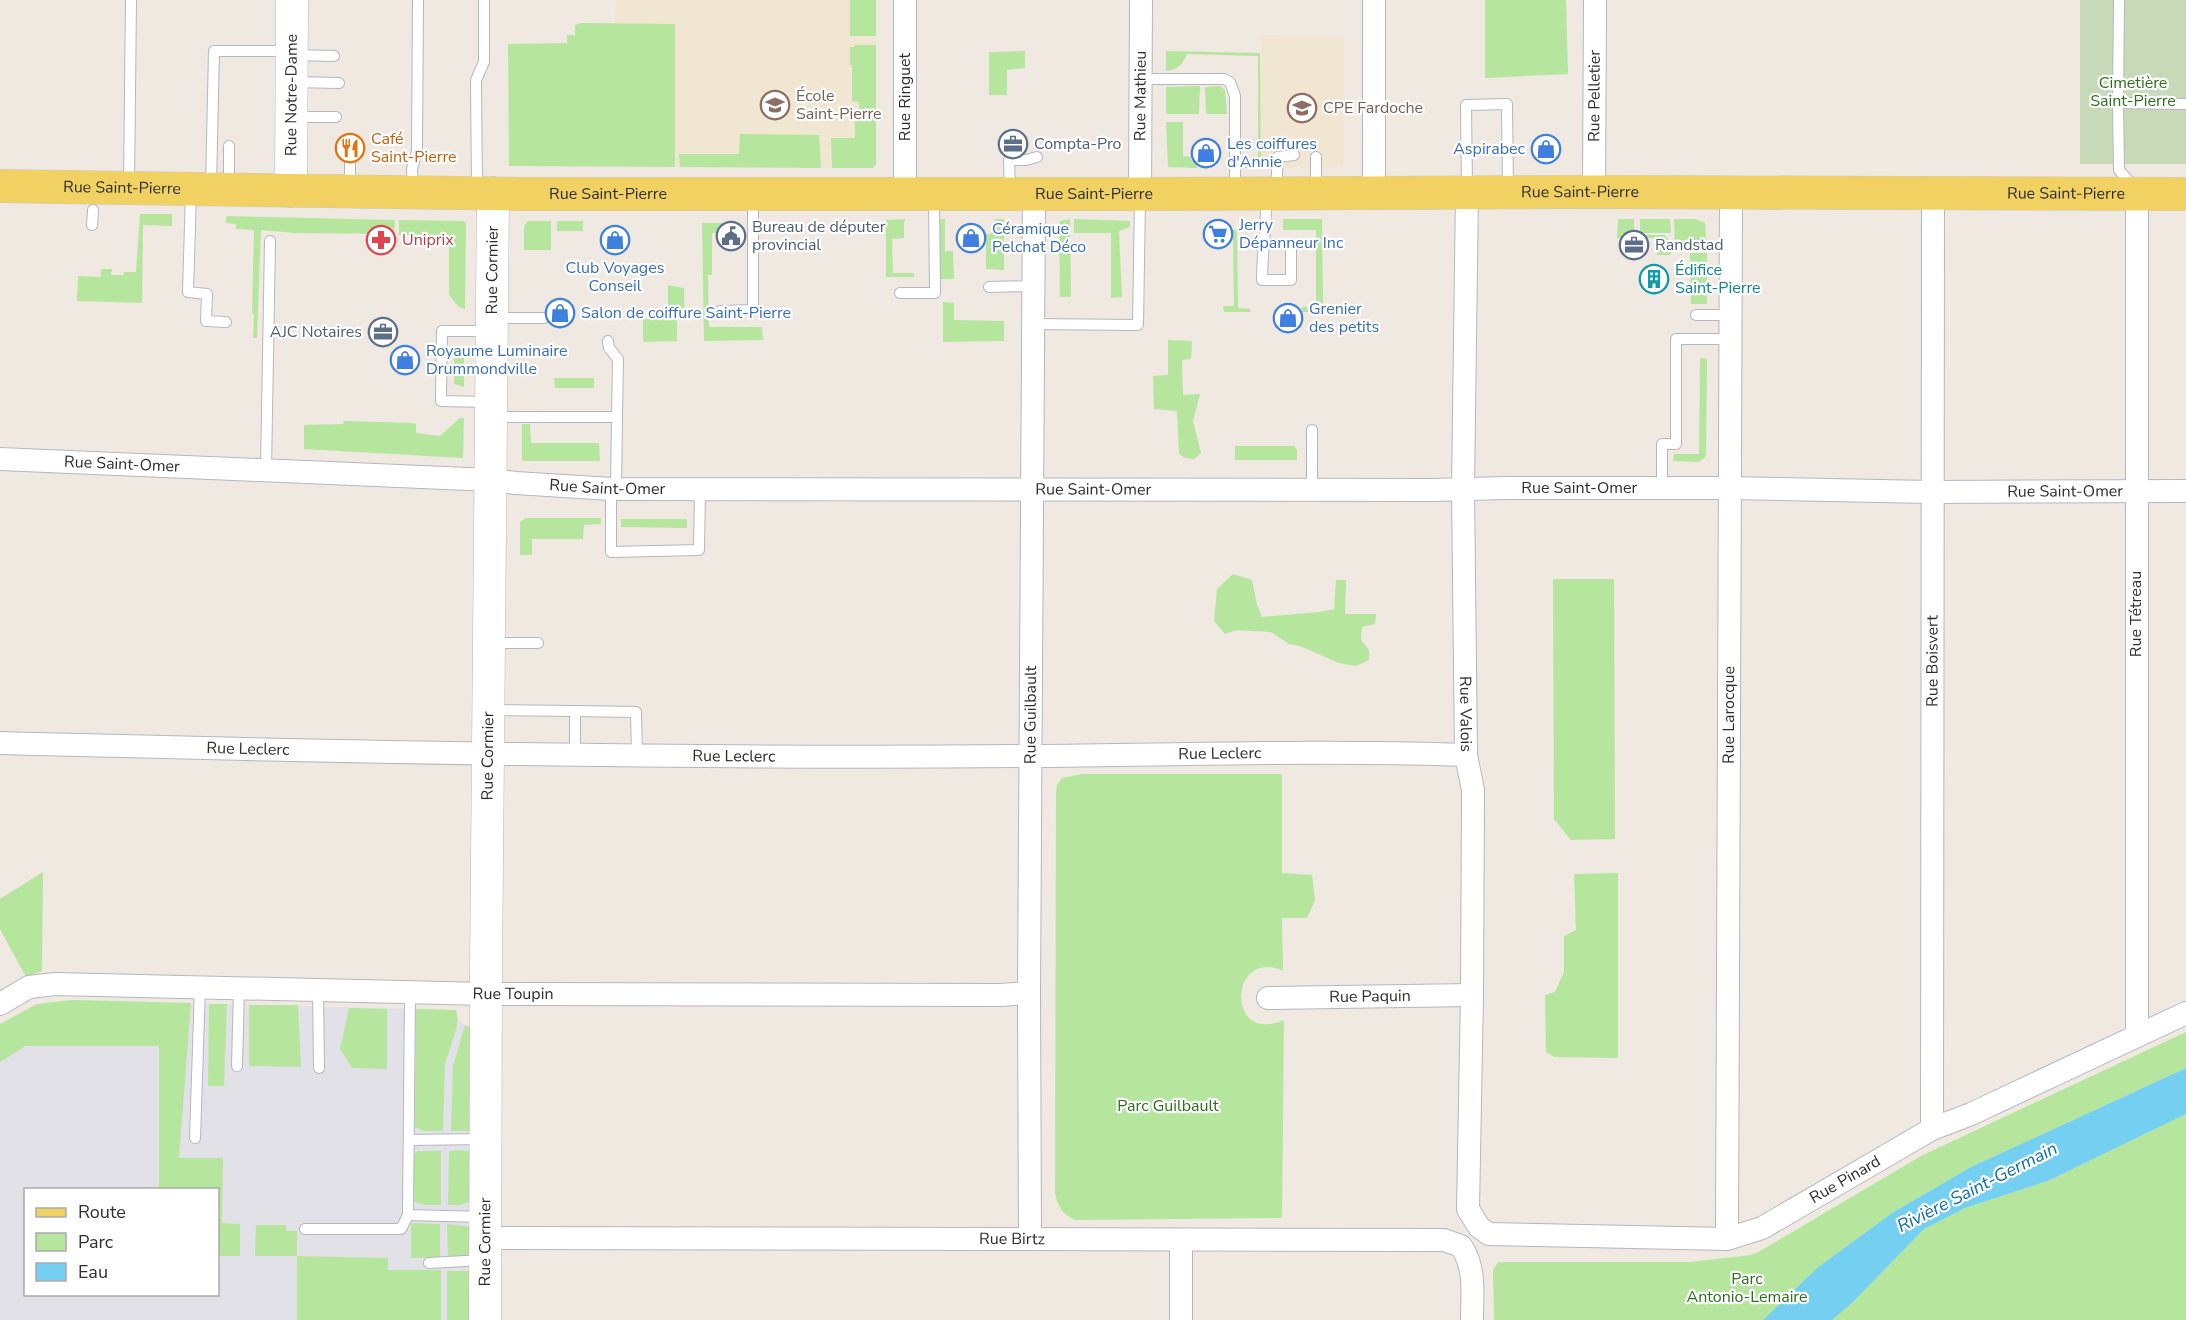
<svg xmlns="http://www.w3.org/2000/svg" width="2186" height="1320" viewBox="0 0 2186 1320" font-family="'Nunito Sans',sans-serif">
<rect width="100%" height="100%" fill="#efe9e1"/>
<path fill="#e3e1e8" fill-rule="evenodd" d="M 72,1000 L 456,1010 L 458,1019 L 465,1025 L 472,1028 L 470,1320 L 0,1320 L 0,1024 L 37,1004 ZM 26,1190 L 218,1190 L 218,1294 L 26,1294 Z"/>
<g fill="#f0e6d1">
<polygon points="616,0 876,0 876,164 873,168 675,167 675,24 615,24"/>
<polygon points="1261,35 1343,36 1343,167 1261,168"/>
</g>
<g fill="#b6e59e">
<rect x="850" y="0" width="26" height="36"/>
<polygon points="1485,0 1566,0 1568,74 1485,78"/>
<polygon points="581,23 675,24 675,167 509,166 508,44 567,43 567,35 575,35 575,25"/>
<polygon points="854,45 876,45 876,164 873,168 832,168 831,138 855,138 855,114 859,114 859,102 852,101 852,65 850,65 850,47 854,47"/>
<polygon points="1025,51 1025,68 1007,70 1007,95 989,95 989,52"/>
<path d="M 1166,51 L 1260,53 L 1261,168 L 1245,168 L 1247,164 L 1258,156 L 1258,56 L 1187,54 C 1182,65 1179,69 1166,71 Z"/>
<polygon points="1200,86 1199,114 1166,114 1166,87"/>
<polygon points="1220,86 1225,90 1227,114 1206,114 1205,87"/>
<polygon points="1166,122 1183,122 1183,156 1191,157 1191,160 1197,160 1197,168 1168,167"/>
<polygon points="740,134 819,135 821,168 680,167 679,154 739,154"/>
<polygon points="140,214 172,214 172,226 143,225 142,303 77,301 78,276 101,277 101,269 112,269 111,275 123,275 124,272 136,272"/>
<polygon points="226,216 395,220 394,234 295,233 261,230 257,338 253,338 254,314 252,313 254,230 236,229 236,224 226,223"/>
<polygon points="906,219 904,222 904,238 892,239 893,273 914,273 914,277 886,277 886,220"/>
<polygon points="940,219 945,219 945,251 953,251 954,279 938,279"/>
<polygon points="995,219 1004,219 1004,270 986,269 986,236 977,235 977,228 989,235 993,231"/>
<polygon points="1070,219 1071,297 1060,297 1059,225 1060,221"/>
<polygon points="1074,219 1130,221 1130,227 1119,231 1122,297 1111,298 1111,233 1074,233"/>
<polygon points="1283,219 1322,219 1323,305 1338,305 1338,312 1302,312 1302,307 1316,306 1316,230 1283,230"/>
<polygon points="1618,219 1634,219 1634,238 1617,238"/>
<polygon points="1640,219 1670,219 1671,233 1640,233"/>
<polygon points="1674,219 1696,219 1705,223 1707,249 1675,250"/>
<polygon points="399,220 463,221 466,223 465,309 459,307 449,295 449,236 399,235"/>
<polygon points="528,221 551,221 551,250 524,250 524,226"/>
<rect x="557" y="221" width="26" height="10"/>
<polygon points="702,223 727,223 727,232 712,233 712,275 708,275 709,327 762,327 763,340 704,341"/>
<polygon points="1233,230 1237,230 1238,308 1250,309 1251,312 1224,312 1223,306 1234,306"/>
<polygon points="1641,235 1665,235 1670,242 1671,255 1657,255 1657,238 1640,238"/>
<polygon points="1690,253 1707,253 1707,304 1691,304"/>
<polygon points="668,285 684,288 685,319 677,319 677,341 645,342 643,341 643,319 668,319"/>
<polygon points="943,302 954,303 954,320 1004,321 1004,341 943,342"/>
<polygon points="1168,340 1192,341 1191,359 1182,360 1183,395 1200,394 1193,421 1201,453 1194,459 1185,458 1179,454 1177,411 1154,409 1153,376 1168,375"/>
<polygon points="457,357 464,357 464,387 454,384 454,359"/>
<polygon points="1700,358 1707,359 1706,456 1699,462 1673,461 1674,454 1699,454"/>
<polygon points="554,378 594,378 594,388 555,388"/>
<polygon points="460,418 464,418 463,458 304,449 304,425 343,424 344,421 413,423 416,424 416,433 440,436"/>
<polygon points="522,424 530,424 531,443 599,443 600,461 524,461 522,459"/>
<polygon points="1235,446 1294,446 1297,450 1297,460 1235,460"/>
<polygon points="526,518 601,518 601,524 584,525 583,539 532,539 532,555 520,555 520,522"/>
<polygon points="621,519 687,519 687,528 621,527"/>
<polygon points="1233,574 1252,580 1257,605 1262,617 1319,612 1334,609 1336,580 1346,580 1345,614 1376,614 1375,624 1362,627 1361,640 1369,650 1369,660 1356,666 1339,663 1300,646 1289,644 1271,632 1237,630 1225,634 1214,621 1217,589"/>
<polygon points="1553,579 1614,579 1615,839 1571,840 1554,819"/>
<path d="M 1083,774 L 1282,774 L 1282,873 L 1312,875 L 1315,900 L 1307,918 L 1282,918 L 1283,971 C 1230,946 1224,1046 1284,1020 L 1282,1218 L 1076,1220 C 1062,1214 1058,1207 1055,1193 L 1056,793 L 1057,785 L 1062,778 Z"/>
<polygon points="43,872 42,971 26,977 0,929 0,899"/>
<polygon points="1618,873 1618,1058 1554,1057 1546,1052 1545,995 1555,992 1564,972 1564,936 1576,930 1574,874"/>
<polygon points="72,1000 191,1003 179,1158 223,1158 222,1223 240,1224 240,1256 218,1256 218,1190 159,1189 159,1046 26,1046 0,1062 0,1024 37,1004"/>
<polygon points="209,1004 227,1004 224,1086 208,1086"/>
<polygon points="249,1005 298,1005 301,1067 249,1066"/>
<polygon points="349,1008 387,1009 387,1069 352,1068 340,1049"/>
<polygon points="416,1009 456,1010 458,1019 456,1030 445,1064 443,1131 423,1131 415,1127"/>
<polygon points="465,1025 472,1028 472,1131 451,1131 453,1066"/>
<polygon points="2186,1032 2186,1068 1971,1167 1892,1213 1817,1268 1763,1320 1494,1320 1493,1270 1498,1262 1691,1262 1751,1255 1760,1251 1921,1156"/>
<polygon points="2186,1114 2186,1320 1832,1320 1853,1302 1924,1229 1965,1208 2048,1181"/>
<polygon points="459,1150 472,1152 471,1201 460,1205 448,1205 449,1151"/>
<polygon points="418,1151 441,1151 441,1205 424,1205 413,1201 414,1154"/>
<polygon points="411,1223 440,1224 440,1257 411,1258"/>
<polygon points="447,1224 471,1227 471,1255 448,1257"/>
<polygon points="256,1225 286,1225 286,1231 297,1231 297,1256 388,1258 388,1270 441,1270 441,1320 297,1320 297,1256 255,1256"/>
<polygon points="447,1271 471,1271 470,1320 447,1320"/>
</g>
<rect fill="#c8d9b8" x="2080" y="0" width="106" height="164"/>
<polygon fill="#75cff0" points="2186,1068 2186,1114 2048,1181 1965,1208 1924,1229 1853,1302 1832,1320 1763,1320 1817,1268 1892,1213 1971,1167"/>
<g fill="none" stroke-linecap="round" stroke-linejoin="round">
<g stroke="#b4b7c1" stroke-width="12">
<g id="lane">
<polyline points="2119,0 2118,103 2186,104"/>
<polyline points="293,55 334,56"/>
<polyline points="1140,79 1224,79 1230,82 1235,96 1235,190"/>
<polyline points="294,82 339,83"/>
<polyline points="2118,103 2119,170 2134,187"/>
<polyline points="294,117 336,117"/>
<polyline points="350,157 350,187"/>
<polyline points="1316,157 1316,190"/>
<polyline points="229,185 229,146"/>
<polyline points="129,186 131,0"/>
<polyline points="211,186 214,51 288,51"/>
<polyline points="413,189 412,169 417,151 418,0"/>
<polyline points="1467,189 1466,105 1507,104 1508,189"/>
<polyline points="477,190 476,80 484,62 484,0"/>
<polyline points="1010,190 1009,160 1026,160 1037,157"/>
<polyline points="1276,190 1278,157 1294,155"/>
<polyline points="191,192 188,292 207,294 206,321 226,322"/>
<polyline points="92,225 93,210"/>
<path d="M 1263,244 L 1291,244 L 1291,280 L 1262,280 C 1262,252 1267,225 1266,197"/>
<polyline points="989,287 1034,286"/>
<polyline points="900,293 935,293 934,197"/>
<polyline points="720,311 753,310 753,197"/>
<polyline points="1696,315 1730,315"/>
<polyline points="493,318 544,318"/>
<polyline points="1034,324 1138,325 1140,198"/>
<polyline points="488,331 442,331 441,401 489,402"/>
<polyline points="608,341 609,348 618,359 617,417"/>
<polyline points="494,417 617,417 616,489"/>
<polyline points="1312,430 1312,490"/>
<polyline points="266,470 270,241"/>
<polyline points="1662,488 1662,444 1676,444 1676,339 1730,339"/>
<polyline points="611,489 611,552 699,550 700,489"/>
<polyline points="490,643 538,643"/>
<polyline points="490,710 575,711 575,755"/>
<polyline points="575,711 636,712 637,755"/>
<polyline points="318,990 319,1068"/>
<polyline points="237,1066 239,988"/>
<polyline points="195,1138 200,987"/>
<polyline points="409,1140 483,1139"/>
<polyline points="408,1215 483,1217"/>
<polyline points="305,1229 401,1229 408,1215 410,992"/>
<polyline points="429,1263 483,1260"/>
</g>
</g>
<g stroke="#b4b7c1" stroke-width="24">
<g id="street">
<polyline points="905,0 905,193"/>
<path id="s1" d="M 1467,192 L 1463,489 L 1466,755 L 1473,790 L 1472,995 L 1468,1209 L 1479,1227 L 1489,1234 L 1727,1239 L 1762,1228 L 1932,1129 L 1971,1114 L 2186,1013"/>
<path id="s2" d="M 1594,192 L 1595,0"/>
<polyline points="1374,193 1374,0"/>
<path id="s3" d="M 1140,194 L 1141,0"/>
<polyline points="2137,194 2137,1035"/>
<path id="s4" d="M 0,459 L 491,480 L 516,483 L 611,489 L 1432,490 L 1507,488 L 1729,488 L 1931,492 L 2186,491"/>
<path id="s5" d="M 0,743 C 344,752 687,759 1031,756 C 1176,755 1321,750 1466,755"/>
<path id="s6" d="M 1268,998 L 1472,995"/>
<path id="s7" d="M 0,1004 L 29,987 L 55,984 L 486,994 L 1000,995 L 1029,993"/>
<path id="s8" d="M 1932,1129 L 1933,193"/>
<path id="s9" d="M 486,1238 L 1444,1240 L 1461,1246 C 1476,1268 1472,1294 1472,1320"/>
<path id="s10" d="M 1030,1239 L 1029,993 L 1034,193"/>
<path id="s11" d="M 1727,1239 L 1731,192"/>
<polyline points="1181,1320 1181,1240"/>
</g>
</g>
<g stroke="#b4b7c1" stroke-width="33">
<g id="secondary">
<path id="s12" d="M 291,191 L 292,0"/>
<path id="s13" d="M 485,1320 L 486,974 L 493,193"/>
</g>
</g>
<g stroke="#c9c9c9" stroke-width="34">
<g id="primary">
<path id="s14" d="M 0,186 L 519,194 L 1140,194 L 1594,192 L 2186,194"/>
</g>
</g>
<use href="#lane" stroke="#fff" stroke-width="10"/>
<use href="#street" stroke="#fff" stroke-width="22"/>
<use href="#secondary" stroke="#fff" stroke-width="32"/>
<use href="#primary" stroke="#f2d163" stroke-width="33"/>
</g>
<defs>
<g id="school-ring" transform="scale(1.5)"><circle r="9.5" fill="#fff" stroke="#8d6e63" stroke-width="1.5"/><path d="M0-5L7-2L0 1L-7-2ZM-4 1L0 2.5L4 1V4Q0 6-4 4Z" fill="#8d6e63"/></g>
<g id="office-ring" transform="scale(1.5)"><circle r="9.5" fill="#fff" stroke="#5c6f8a" stroke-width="1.5"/><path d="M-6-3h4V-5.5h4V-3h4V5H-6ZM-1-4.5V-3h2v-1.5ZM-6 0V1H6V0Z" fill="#5c6f8a"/></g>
<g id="restaurant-ring" transform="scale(1.5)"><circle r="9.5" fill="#fff" stroke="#e8710a" stroke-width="1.5"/><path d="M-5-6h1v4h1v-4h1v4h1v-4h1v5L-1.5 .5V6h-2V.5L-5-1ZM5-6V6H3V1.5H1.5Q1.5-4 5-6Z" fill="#e8710a"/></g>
<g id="shop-ring" transform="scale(1.5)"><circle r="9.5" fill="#fff" stroke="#3f7fe0" stroke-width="1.5"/><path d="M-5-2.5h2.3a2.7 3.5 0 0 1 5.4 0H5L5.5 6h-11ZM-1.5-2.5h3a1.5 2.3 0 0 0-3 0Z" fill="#3f7fe0"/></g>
<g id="supermarket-ring" transform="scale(1.5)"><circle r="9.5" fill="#fff" stroke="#3f7fe0" stroke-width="1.5"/><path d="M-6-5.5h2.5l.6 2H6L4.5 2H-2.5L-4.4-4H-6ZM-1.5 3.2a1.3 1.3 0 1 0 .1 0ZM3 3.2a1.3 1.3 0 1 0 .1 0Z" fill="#3f7fe0"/></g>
<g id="civic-ring" transform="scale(1.5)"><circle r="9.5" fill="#fff" stroke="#5c6f8a" stroke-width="1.5"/><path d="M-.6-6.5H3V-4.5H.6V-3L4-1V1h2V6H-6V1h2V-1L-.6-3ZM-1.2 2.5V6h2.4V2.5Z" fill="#5c6f8a"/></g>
<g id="pharmacy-ring" transform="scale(1.5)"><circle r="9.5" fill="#fff" stroke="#e0444e" stroke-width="1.5"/><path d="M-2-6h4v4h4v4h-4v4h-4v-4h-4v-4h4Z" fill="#e0444e"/></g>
<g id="building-ring" transform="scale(1.5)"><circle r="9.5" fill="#fff" stroke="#0f9aa8" stroke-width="1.5"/><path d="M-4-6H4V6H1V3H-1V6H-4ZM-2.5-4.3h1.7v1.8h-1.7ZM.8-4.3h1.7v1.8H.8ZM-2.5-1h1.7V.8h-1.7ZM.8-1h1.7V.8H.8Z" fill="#0f9aa8"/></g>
</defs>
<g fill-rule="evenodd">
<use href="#school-ring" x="775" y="105"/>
<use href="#school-ring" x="1302" y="108"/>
<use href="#office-ring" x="1013" y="144"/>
<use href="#restaurant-ring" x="350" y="148"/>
<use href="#shop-ring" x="1546" y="149"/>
<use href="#shop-ring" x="1206" y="153"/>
<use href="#supermarket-ring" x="1218" y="234"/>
<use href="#civic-ring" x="731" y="236"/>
<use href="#shop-ring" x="971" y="238"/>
<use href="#pharmacy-ring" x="381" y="240"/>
<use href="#shop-ring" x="615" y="240"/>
<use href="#office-ring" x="1634" y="245"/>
<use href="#building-ring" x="1654" y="279"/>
<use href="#shop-ring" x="560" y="313"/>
<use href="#shop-ring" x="1288" y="318"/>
<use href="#office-ring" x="383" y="332"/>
<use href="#shop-ring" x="405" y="360"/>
</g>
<g text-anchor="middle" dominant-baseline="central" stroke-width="4.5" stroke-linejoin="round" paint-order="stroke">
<g font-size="16" fill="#2c6e1b" stroke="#fff">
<text x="2133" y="83">Cimetière<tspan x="2133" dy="18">Saint-Pierre</tspan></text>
<text x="1168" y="1106">Parc Guilbault</text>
<text x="1747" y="1279">Parc<tspan x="1747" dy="18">Antonio-Lemaire</tspan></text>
</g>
<g font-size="16" fill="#2e2e2e" stroke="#fff">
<text stroke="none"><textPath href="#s12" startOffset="96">Rue Notre-Dame</textPath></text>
<text stroke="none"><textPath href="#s2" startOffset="96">Rue Pelletier</textPath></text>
<text transform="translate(905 97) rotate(-90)">Rue Ringuet</text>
<text stroke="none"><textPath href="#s3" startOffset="98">Rue Mathieu</textPath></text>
<text stroke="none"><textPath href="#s14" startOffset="122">Rue Saint-Pierre</textPath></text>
<text stroke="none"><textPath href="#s14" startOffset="1580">Rue Saint-Pierre</textPath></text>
<text stroke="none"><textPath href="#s14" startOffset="608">Rue Saint-Pierre</textPath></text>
<text stroke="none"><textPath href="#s14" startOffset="1094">Rue Saint-Pierre</textPath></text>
<text stroke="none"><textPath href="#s14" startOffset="2066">Rue Saint-Pierre</textPath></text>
<text stroke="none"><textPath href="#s13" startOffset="1050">Rue Cormier</textPath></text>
<text stroke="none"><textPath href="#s4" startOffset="122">Rue Saint-Omer</textPath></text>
<text stroke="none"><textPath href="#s4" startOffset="608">Rue Saint-Omer</textPath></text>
<text stroke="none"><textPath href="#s4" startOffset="1580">Rue Saint-Omer</textPath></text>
<text stroke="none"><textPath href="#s4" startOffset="1094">Rue Saint-Omer</textPath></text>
<text stroke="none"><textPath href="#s4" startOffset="2066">Rue Saint-Omer</textPath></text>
<text transform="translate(2136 614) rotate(-90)">Rue Tétreau</text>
<text stroke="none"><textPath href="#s8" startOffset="468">Rue Boisvert</textPath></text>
<text stroke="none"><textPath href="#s1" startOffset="522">Rue Valois</textPath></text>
<text stroke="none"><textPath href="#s11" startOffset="524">Rue Larocque</textPath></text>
<text stroke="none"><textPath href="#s10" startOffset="524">Rue Guilbault</textPath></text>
<text stroke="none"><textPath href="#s5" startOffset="248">Rue Leclerc</textPath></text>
<text stroke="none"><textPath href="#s5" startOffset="1220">Rue Leclerc</textPath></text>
<text stroke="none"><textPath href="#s5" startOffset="734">Rue Leclerc</textPath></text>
<text stroke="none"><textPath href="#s13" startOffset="564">Rue Cormier</textPath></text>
<text stroke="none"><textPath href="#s7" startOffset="518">Rue Toupin</textPath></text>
<text stroke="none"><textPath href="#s6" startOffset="102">Rue Paquin</textPath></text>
<text stroke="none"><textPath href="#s1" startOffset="1422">Rue Pinard</textPath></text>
<text stroke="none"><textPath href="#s9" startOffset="526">Rue Birtz</textPath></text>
<text stroke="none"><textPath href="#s13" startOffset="78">Rue Cormier</textPath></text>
</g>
<g font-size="16" fill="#785e54" stroke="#fff" text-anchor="start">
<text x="796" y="96">École<tspan x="796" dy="18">Saint-Pierre</tspan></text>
<text x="1323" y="108">CPE Fardoche</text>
</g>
<g font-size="16" fill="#c56008" stroke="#fff" text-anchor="start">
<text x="371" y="139">Café<tspan x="371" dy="18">Saint-Pierre</tspan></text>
</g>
<g font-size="16" fill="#4e5e75" stroke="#fff" text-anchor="start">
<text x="1034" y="144">Compta-Pro</text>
<text x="752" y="227">Bureau de députer<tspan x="752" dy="18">provincial</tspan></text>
<text x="1655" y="245">Randstad</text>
<text x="362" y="332" text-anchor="end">AJC Notaires</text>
</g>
<g font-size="16" fill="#366cbe" stroke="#fff" text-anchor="start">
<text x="1227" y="144">Les coiffures<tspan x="1227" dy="18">d'Annie</tspan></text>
<text x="1525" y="149" text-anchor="end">Aspirabec</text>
<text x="1239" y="225">Jerry<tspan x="1239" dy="18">Dépanneur Inc</tspan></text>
<text x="992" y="229">Céramique<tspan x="992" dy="18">Pelchat Déco</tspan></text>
<text x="615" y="268" text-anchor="middle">Club Voyages<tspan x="615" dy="18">Conseil</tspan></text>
<text x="1309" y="309">Grenier<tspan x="1309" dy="18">des petits</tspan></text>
<text x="581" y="313">Salon de coiffure Saint-Pierre</text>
<text x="426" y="351">Royaume Luminaire<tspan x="426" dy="18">Drummondville</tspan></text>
</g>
<g font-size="16" fill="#be3a42" stroke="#fff" text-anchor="start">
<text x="402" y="240">Uniprix</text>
</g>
<g font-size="16" fill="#0d838f" stroke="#fff" text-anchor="start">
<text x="1675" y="270">Édifice<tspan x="1675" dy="18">Saint-Pierre</tspan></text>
</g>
<g font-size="18" font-style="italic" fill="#0d6fa3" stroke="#fff">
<text transform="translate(1977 1187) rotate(-27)">Rivière Saint-Germain</text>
</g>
</g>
<rect x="24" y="1188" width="195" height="108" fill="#ffffff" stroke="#ababab" stroke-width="1.5"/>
<rect x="36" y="1208" width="30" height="9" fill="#f2d163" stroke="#ababab" stroke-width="1.5"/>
<text x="78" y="1218" font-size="18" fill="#2e2e2e">Route</text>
<rect x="36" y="1233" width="30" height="18" fill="#b6e59e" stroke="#ababab" stroke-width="1.5"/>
<text x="78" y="1248" font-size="18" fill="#2e2e2e">Parc</text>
<rect x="36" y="1263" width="30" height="18" fill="#75cff0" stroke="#ababab" stroke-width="1.5"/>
<text x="78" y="1278" font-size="18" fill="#2e2e2e">Eau</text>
</svg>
